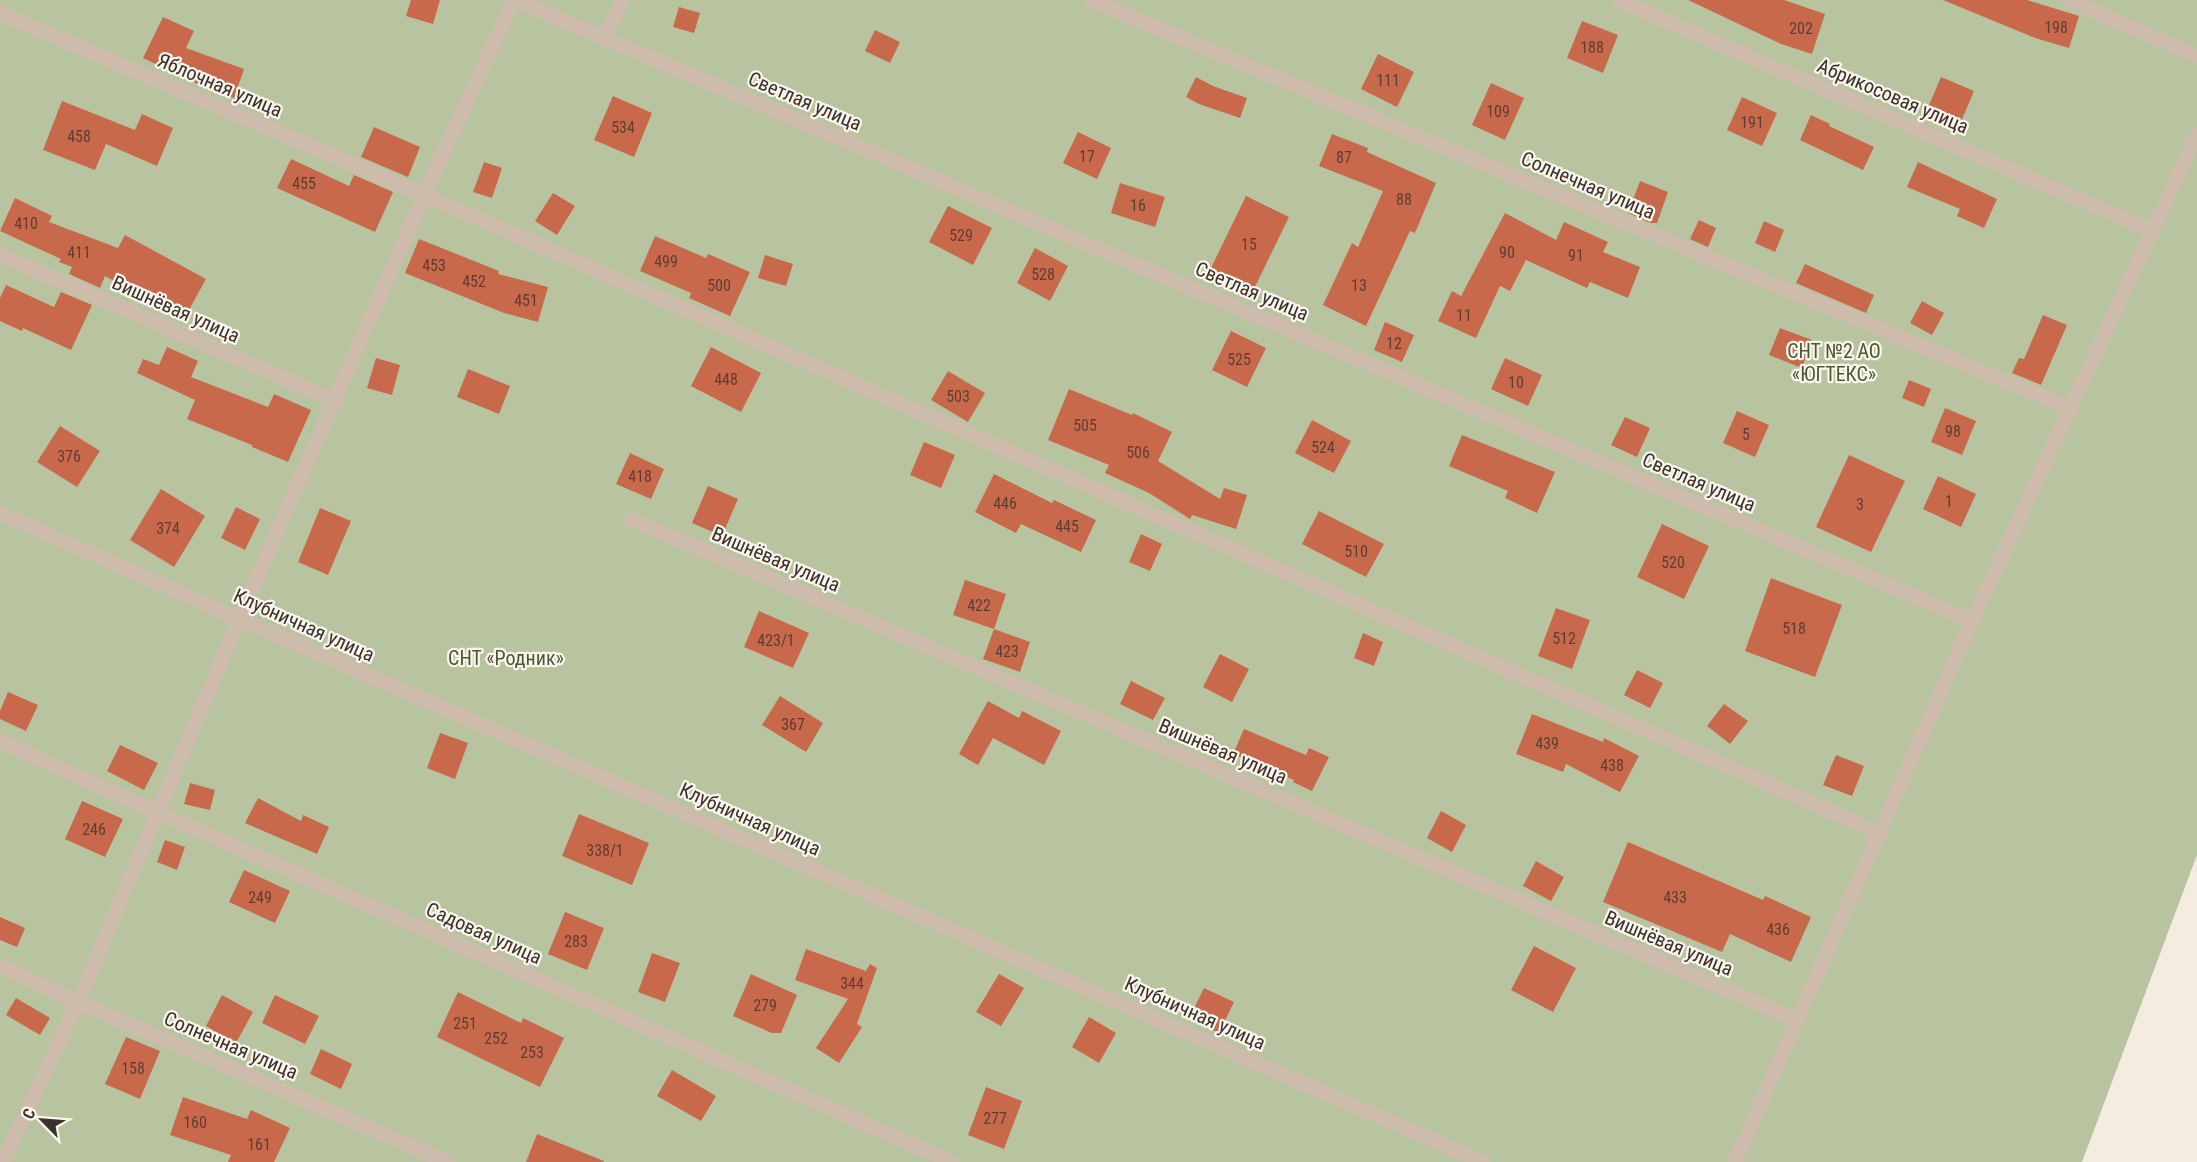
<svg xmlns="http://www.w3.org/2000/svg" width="2197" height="1162" viewBox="0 0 2197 1162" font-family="'Roboto Condensed',sans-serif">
<rect width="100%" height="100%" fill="#f4ebe1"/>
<polygon fill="#b8c4a0" points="0,0 2197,0 2197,855 2082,1162 0,1162"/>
<g fill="#c8694b">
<polygon points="411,0 440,0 433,24 406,16"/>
<polygon points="1688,0 1784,0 1825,14 1812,54 1781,44"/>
<polygon points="1943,0 2027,0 2079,16 2069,48 2035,38"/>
<polygon points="679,7 700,13 694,33 673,27"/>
<polygon points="163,17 194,31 186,48 244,69 234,98 211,90 143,58"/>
<polygon points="1582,21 1618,35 1603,73 1567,58"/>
<polygon points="875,30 900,42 890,63 865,51"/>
<polygon points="1378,54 1414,72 1397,107 1361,89"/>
<polygon points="1196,77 1213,86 1247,98 1240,118 1199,104 1186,97"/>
<polygon points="1941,77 1974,91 1960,124 1927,110"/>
<polygon points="1491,83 1524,98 1505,140 1472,125"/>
<polygon points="613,96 652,113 634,157 594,140"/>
<polygon points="1742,97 1777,113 1762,146 1727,130"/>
<polygon points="62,101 135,130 142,114 173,128 157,166 106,144 95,170 43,150"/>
<polygon points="1811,115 1830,124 1829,126 1874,147 1863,170 1800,140"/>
<polygon points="374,127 420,147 408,177 361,157"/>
<polygon points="1078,132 1111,148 1097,179 1063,163"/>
<polygon points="1332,134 1368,148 1367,152 1436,183 1415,233 1410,231 1366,326 1323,305 1352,243 1358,247 1383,191 1319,166"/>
<polygon points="291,159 349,186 354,175 393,192 375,232 277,188"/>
<polygon points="484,162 502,168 492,198 473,192"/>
<polygon points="1918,162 1997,199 1984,228 1957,216 1960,209 1907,187"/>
<polygon points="1640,181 1668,192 1657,223 1651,223 1628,213"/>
<polygon points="1120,183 1165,197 1155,227 1111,213"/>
<polygon points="553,193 575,206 557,235 535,221"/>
<polygon points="1246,196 1289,217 1252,293 1209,272"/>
<polygon points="15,198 52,216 49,222 118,248 125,235 206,279 184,319 105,276 100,288 69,274 72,267 59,262 61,259 0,231"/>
<polygon points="948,206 992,228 973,265 929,242"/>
<polygon points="1505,213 1556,240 1564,222 1608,242 1603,252 1640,267 1628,298 1590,282 1587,288 1526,260 1510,291 1500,286 1476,338 1438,321 1452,291 1461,296"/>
<polygon points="1699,220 1716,228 1708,247 1690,239"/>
<polygon points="1764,221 1784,230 1775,252 1755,243"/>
<polygon points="655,236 706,258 708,254 750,272 730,316 689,298 691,293 640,271"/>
<polygon points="419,239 499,271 498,274 548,287 538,322 504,313 405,273"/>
<polygon points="1035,248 1068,266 1050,301 1017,283"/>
<polygon points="765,255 793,264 786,286 758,278"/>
<polygon points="1805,264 1874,295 1866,313 1796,283"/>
<polygon points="6,285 54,307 61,292 92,305 71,350 23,328 22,331 0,321 0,298"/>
<polygon points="1922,301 1944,313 1932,335 1910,323"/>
<polygon points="2043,315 2067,325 2041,385 2012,373 2019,358 2024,359"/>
<polygon points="1385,322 1414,335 1402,362 1374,350"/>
<polygon points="1780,328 1812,340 1802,368 1769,355"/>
<polygon points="1231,331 1266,348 1247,387 1212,370"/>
<polygon points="167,347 198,361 191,377 268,407 274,394 311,410 288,462 252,447 252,445 187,419 195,400 137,373 143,359 159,365"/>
<polygon points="711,347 761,373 741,412 691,386"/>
<polygon points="376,358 400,365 392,395 367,388"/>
<polygon points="1505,358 1542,375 1528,406 1491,389"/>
<polygon points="468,369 510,386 499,414 457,397"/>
<polygon points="948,371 985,393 968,422 931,400"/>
<polygon points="1909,380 1931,389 1924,407 1902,398"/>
<polygon points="1069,389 1132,415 1133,413 1172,432 1158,461 1220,499 1224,488 1247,495 1236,529 1192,515 1190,519 1149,493 1105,473 1109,465 1048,440"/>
<polygon points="1945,408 1976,421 1962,455 1931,442"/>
<polygon points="1737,411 1769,425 1755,457 1723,443"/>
<polygon points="1625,417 1650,428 1637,457 1611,445"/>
<polygon points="1312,420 1351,441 1334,473 1295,453"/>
<polygon points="60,426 100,451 77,487 37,462"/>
<polygon points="1462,435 1555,472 1537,513 1505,498 1508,491 1449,466"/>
<polygon points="924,442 955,455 941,488 910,475"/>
<polygon points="630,453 664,469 651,499 616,484"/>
<polygon points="1849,455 1905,481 1871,552 1816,527"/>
<polygon points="994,474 1052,503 1054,500 1096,520 1081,552 1021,524 1016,533 975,512"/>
<polygon points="1938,476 1976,494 1961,527 1923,509"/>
<polygon points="708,486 738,499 722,536 692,523"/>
<polygon points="161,489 205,516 174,567 130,540"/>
<polygon points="236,507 260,519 245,550 221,538"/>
<polygon points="320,508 351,521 328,575 298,562"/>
<polygon points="1319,511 1384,544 1366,577 1302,544"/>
<polygon points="1662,524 1709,546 1684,599 1637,577"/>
<polygon points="1141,534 1162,544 1150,571 1129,562"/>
<polygon points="1771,578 1842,605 1815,677 1745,651"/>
<polygon points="965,580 1006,594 994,629 953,615"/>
<polygon points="1556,608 1590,620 1572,669 1538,656"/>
<polygon points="759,611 809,633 793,668 744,647"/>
<polygon points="994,629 1030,642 1020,672 983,659"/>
<polygon points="1363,633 1383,642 1374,666 1354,658"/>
<polygon points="1220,654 1249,669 1232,702 1203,687"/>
<polygon points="1637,670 1663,683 1650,708 1624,695"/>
<polygon points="1131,681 1165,698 1153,720 1120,704"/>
<polygon points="8,692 38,705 26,731 0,719 0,711"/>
<polygon points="780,696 823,723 806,752 762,725"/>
<polygon points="988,701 1019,718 1022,711 1061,731 1044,765 993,738 978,765 959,754"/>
<polygon points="1724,704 1748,721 1730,744 1707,726"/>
<polygon points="1532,714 1603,742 1604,738 1639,756 1620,792 1566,764 1563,772 1516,754"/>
<polygon points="1244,729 1306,755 1309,748 1329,757 1312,791 1293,782 1294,780 1233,754"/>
<polygon points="440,733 468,743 455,779 427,768"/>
<polygon points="120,745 158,763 144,790 107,771"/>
<polygon points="1836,755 1864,766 1852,796 1823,785"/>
<polygon points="190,783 215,790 210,810 184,804"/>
<polygon points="258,798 301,821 303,815 329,827 317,854 245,823"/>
<polygon points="82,801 123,819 105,857 65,839"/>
<polygon points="1441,811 1466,825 1452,852 1427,838"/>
<polygon points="579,814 649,843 632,885 562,856"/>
<polygon points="165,840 185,847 177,870 157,862"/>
<polygon points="1628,842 1763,900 1765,896 1811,917 1791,962 1730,934 1722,952 1603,902"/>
<polygon points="1536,861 1564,877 1551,901 1523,886"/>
<polygon points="244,870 290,891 275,923 229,902"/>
<polygon points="565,912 604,928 587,970 548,954"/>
<polygon points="0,917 25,928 17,947 0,940"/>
<polygon points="1534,946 1576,968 1553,1012 1511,990"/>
<polygon points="806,949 866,971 870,964 877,968 857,1024 862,1027 839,1063 816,1048 848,999 795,980"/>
<polygon points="652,953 680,963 665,1002 638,992"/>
<polygon points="751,974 797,995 781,1033 772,1033 733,1016"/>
<polygon points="999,974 1024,988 1001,1026 976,1012"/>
<polygon points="1204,988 1234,1002 1219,1033 1189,1019"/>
<polygon points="458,992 521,1023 523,1018 564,1038 540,1087 437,1037"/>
<polygon points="222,995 253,1012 236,1043 206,1026"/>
<polygon points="275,995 319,1016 305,1044 262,1023"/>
<polygon points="16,998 50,1018 40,1035 6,1015"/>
<polygon points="1089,1017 1116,1033 1099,1063 1072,1047"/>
<polygon points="126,1037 160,1051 140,1099 105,1084"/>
<polygon points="321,1049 352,1064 341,1089 310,1074"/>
<polygon points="672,1070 716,1096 701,1121 657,1096"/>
<polygon points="986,1087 1022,1101 1004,1149 968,1135"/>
<polygon points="183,1097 247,1119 251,1110 290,1128 274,1162 228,1162 231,1155 170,1135"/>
<polygon points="537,1134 604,1161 604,1162 526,1162"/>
</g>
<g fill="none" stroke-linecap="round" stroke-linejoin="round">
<g stroke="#cdbbac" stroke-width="15">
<polyline points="515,0 1972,621"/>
<polyline points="1090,0 2070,408"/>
<polyline points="1618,0 2152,231"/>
<polyline points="2068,0 2197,56"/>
<polyline points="0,13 424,195 1880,833"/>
<polyline points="605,38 623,0"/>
<polyline points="0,255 336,401"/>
<polyline points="0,513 239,619 1483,1162"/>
<polyline points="632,520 1797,1020"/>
<polyline points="0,741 159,813 952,1162"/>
<polyline points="0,966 78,1002 447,1162"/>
<polyline points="3,1162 78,1002 239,619 424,195 514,0"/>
<polyline points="1735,1162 1972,621 2197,134"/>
</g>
</g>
<g text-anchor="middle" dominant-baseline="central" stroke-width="4.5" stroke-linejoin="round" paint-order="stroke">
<g font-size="16" fill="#5e3e33">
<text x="2056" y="27">198</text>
<text x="1801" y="28">202</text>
<text x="1592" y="47">188</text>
<text x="1388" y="80">111</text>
<text x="1498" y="111">109</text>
<text x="1752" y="122">191</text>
<text x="623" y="127">534</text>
<text x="79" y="136">458</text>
<text x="1087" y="156">17</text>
<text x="1344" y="157">87</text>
<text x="304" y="183">455</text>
<text x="1404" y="199">88</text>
<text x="1138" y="205">16</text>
<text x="26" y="223">410</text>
<text x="961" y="235">529</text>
<text x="1249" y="244">15</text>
<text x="79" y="252">411</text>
<text x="1507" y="252">90</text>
<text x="1576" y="255">91</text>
<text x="666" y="261">499</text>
<text x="434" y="265">453</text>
<text x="1043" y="274">528</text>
<text x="474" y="281">452</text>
<text x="719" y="285">500</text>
<text x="1359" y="285">13</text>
<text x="526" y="300">451</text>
<text x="1464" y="315">11</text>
<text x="1394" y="343">12</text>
<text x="1239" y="359">525</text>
<text x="726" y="379">448</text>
<text x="1516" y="382">10</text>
<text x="958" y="396">503</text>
<text x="1085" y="425">505</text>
<text x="1953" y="431">98</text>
<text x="1746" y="434">5</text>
<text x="1323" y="447">524</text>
<text x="1138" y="452">506</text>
<text x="69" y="456">376</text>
<text x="640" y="476">418</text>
<text x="1949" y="501">1</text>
<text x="1005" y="503">446</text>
<text x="1860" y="504">3</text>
<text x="1067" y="526">445</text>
<text x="168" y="528">374</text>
<text x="1356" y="551">510</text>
<text x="1673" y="562">520</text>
<text x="979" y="605">422</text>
<text x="1794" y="628">518</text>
<text x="1564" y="638">512</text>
<text x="776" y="640">423/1</text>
<text x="1007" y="651">423</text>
<text x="793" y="724">367</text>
<text x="1547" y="743">439</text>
<text x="1612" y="765">438</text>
<text x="94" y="829">246</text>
<text x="605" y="850">338/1</text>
<text x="260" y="897">249</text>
<text x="1675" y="897">433</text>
<text x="1778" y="929">436</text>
<text x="576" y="941">283</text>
<text x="852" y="983">344</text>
<text x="765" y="1005">279</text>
<text x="465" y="1023">251</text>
<text x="496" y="1038">252</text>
<text x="532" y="1052">253</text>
<text x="133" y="1068">158</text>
<text x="995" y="1118">277</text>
<text x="195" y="1122">160</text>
<text x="259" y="1144">161</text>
</g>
<g font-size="20" fill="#3b302b" stroke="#fbf5ee">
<text transform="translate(220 85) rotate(23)">Яблочная улица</text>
<text transform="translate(1893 96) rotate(23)">Абрикосовая улица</text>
<text transform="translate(805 101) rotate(23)">Светлая улица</text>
<text transform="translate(1588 185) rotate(23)">Солнечная улица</text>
<text transform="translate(1252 291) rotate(23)">Светлая улица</text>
<text transform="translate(176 309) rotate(24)">Вишнёвая улица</text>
<text transform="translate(1699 482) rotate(23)">Светлая улица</text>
<text transform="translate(776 559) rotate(23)">Вишнёвая улица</text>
<text transform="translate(304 625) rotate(24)">Клубничная улица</text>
<text transform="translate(1223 751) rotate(23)">Вишнёвая улица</text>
<text transform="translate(750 819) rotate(24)">Клубничная улица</text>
<text transform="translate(484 933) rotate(24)">Садовая улица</text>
<text transform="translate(1669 943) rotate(23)">Вишнёвая улица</text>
<text transform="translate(1195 1013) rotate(24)">Клубничная улица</text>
<text transform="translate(231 1045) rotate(23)">Солнечная улица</text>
</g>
<g font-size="20" fill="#4a5a2e" stroke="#fbf5ee">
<text x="1834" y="351">СНТ №2 АО<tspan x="1834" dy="23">«ЮГТЕКС»</tspan></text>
<text x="506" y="658">СНТ «Родник»</text>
</g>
</g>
<g transform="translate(42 1120) rotate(295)" stroke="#fbf5ee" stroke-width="4.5" paint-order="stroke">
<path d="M0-4.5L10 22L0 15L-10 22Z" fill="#3b302b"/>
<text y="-9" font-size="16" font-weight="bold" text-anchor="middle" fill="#3b302b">С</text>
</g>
</svg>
